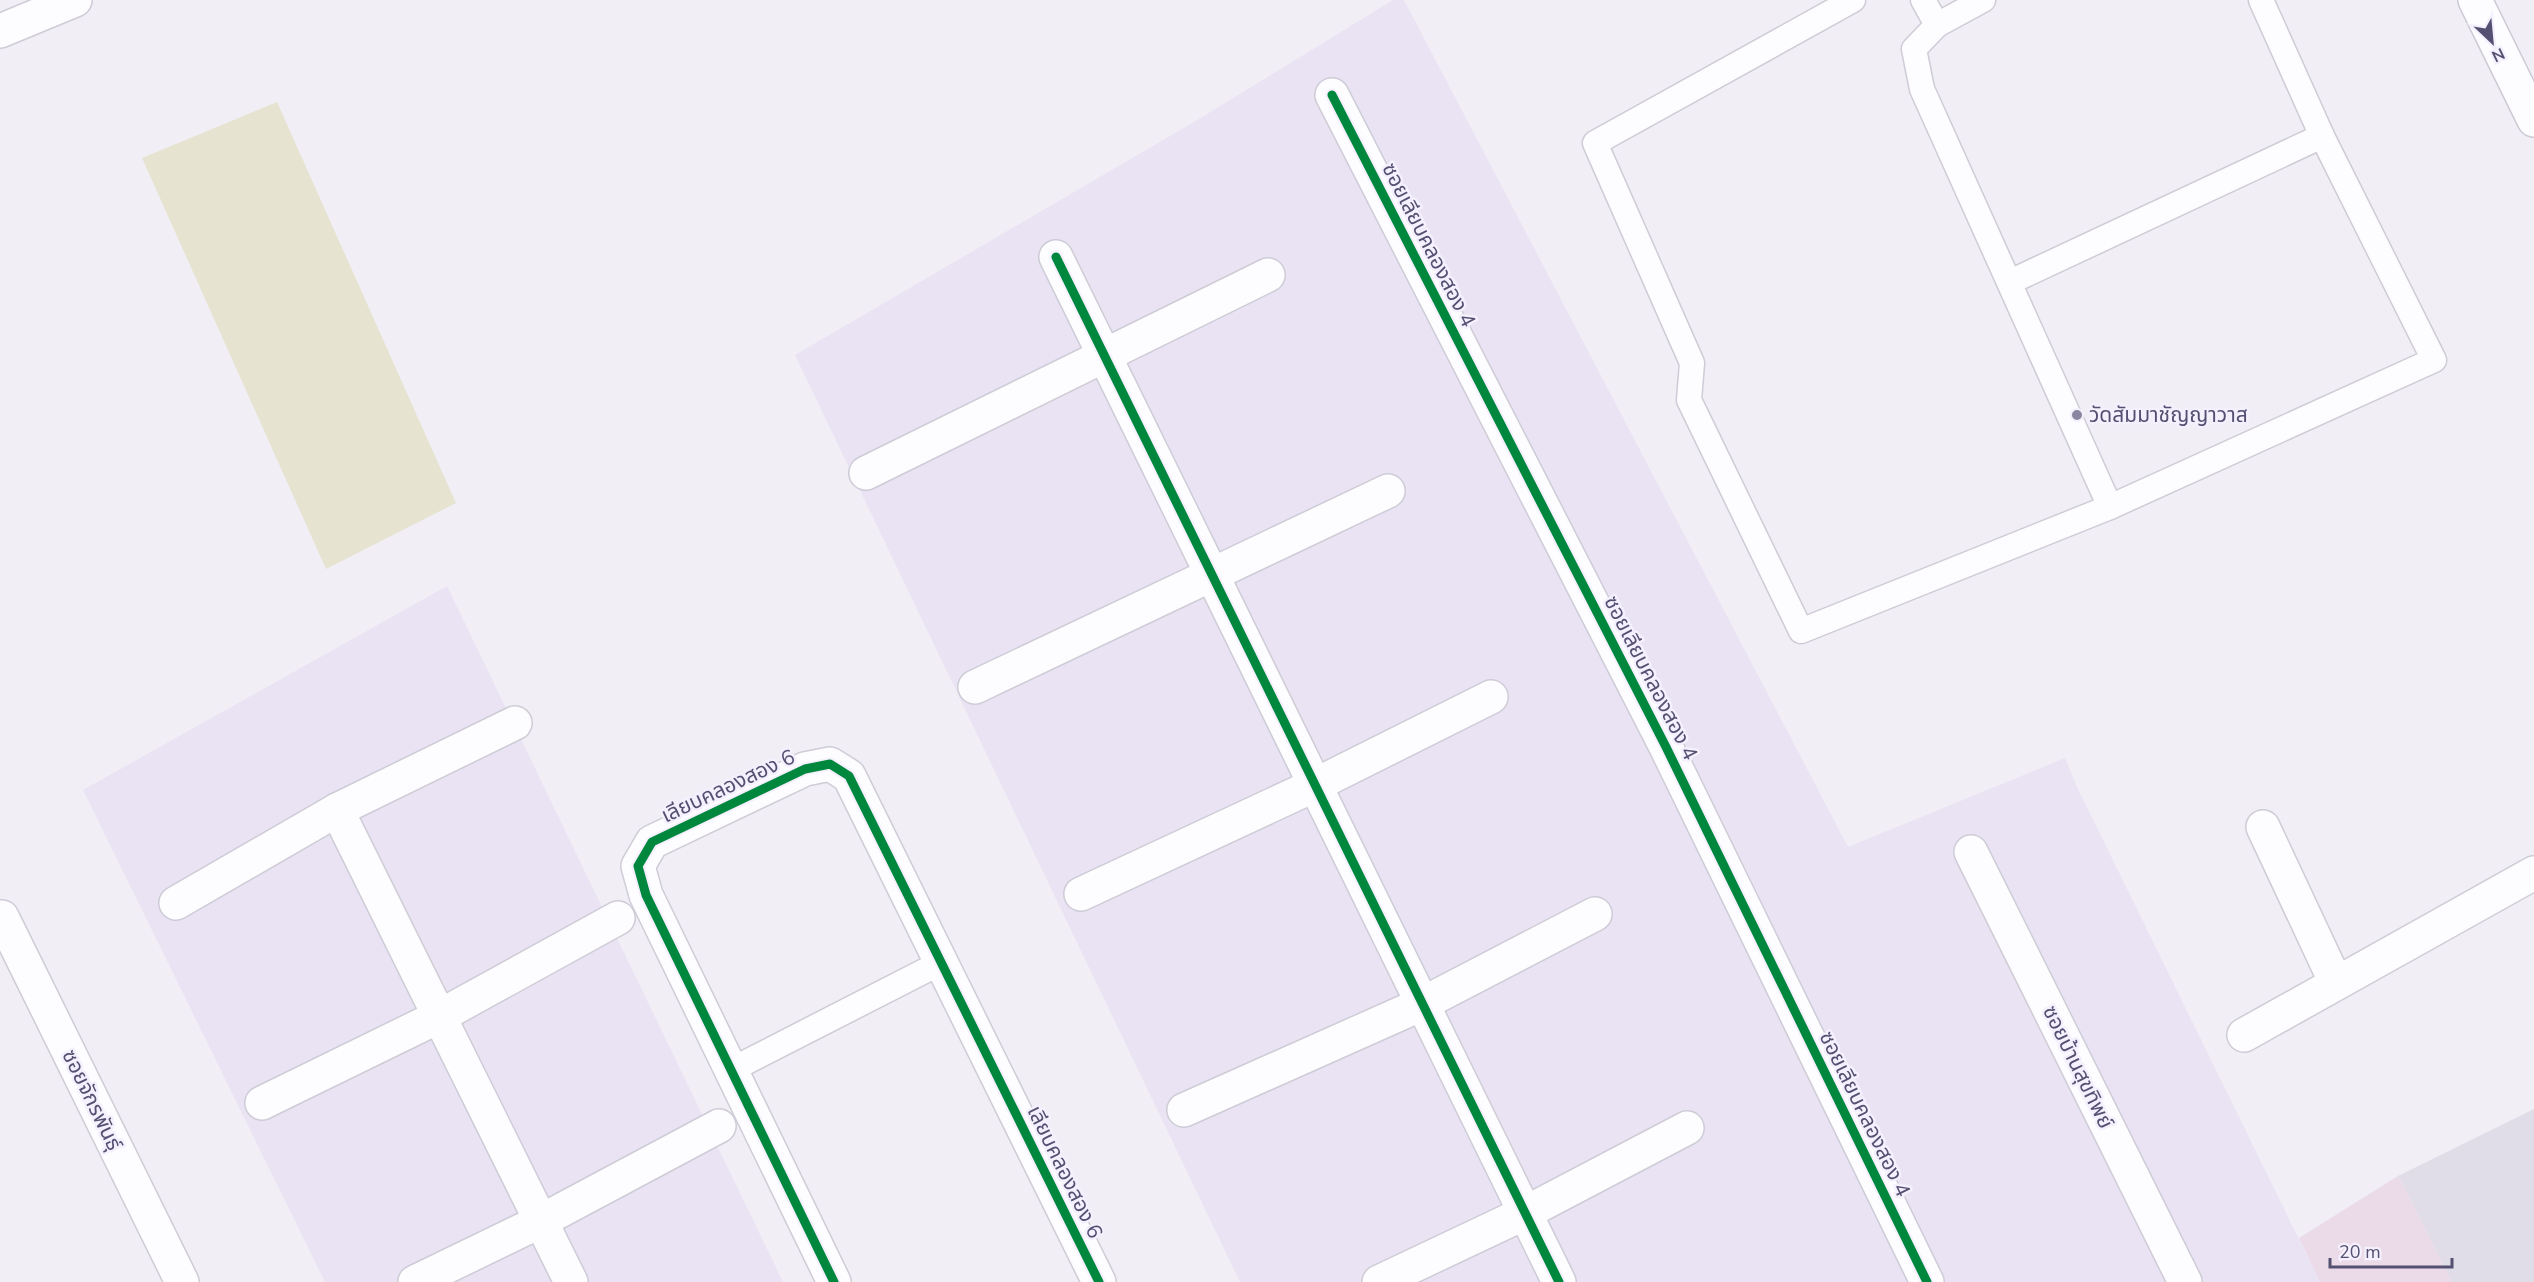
<svg xmlns="http://www.w3.org/2000/svg" width="2534" height="1282" viewBox="0 0 2534 1282" font-family="'Nunito Sans','Noto Sans Thai',sans-serif">
<rect width="100%" height="100%" fill="#f1eef6"/>
<g fill="#e9e3f3">
<polygon points="1393,0 1404,0 1848,847 2065,758 2077,787 2320,1282 1240,1282 795,355 1194,122"/>
<polygon points="447,586 783,1282 325,1282 83,790"/>
</g>
<polygon fill="#e0dde8" points="2534,1109 2534,1282 2451,1282 2398,1176"/>
<polygon fill="#ebdae8" points="2398,1176 2451,1282 2320,1282 2299,1238"/>
<polygon fill="#e6e4d0" points="277,102 456,503 326,569 142,158"/>
<g fill="none" stroke-linecap="round" stroke-linejoin="round">
<g stroke="#ceccd6" stroke-width="27">
<g id="lane">
<polyline points="1853,0 1595,143 1692,363 1689,400 1801,631 2110,507"/>
<polyline points="1923,0 1937,25"/>
<polyline points="1983,0 1937,25 1914,49 1922,89 2110,507 2434,360 2322,136 2261,0"/>
<polyline points="2010,282 2322,136"/>
<polyline points="731,1070 942,962"/>
</g>
</g>
<g stroke="#ceccd6" stroke-width="36">
<g id="street">
<polyline points="0,31 75,0"/>
<polyline points="1332,95 1666,747 1927,1282"/>
<polyline points="1056,257 1559,1282"/>
<polyline points="866,473 1268,275"/>
<polyline points="975,687 1388,491"/>
<polyline points="337,810 571,1282"/>
<polyline points="2263,827 2336,983"/>
<polyline points="1971,852 2185,1282"/>
<polyline points="1081,894 1315,785 1491,697"/>
<polyline points="176,903 337,810 515,723"/>
<polyline points="2,917 182,1282"/>
<polyline points="2244,1035 2534,873"/>
<polyline points="262,1103 440,1016 618,918"/>
<polyline points="1184,1110 1422,1004 1595,914"/>
<polyline points="415,1282 541,1221 719,1126"/>
<polyline points="834,1282 646,895 638,866 652,842 805,769 830,764 849,776 1099,1282"/>
<polyline points="1379,1282 1525,1213 1687,1128"/>
</g>
</g>
<g stroke="#cdcad6" stroke-width="36">
<polyline id="secondary" points="2475,0 2534,120"/>
</g>
<use href="#lane" stroke="#fdfcfe" stroke-width="24"/>
<use href="#street" stroke="#fdfcfe" stroke-width="33"/>
<use href="#secondary" stroke="#fdfcfe" stroke-width="33"/>
<g stroke="#f5f0fd" stroke-width="13">
<g id="cycleway">
<polyline points="1332,95 1666,747 1927,1282"/>
<polyline points="1056,257 1559,1282"/>
<polyline points="834,1282 646,895 638,866 652,842 805,769 830,764 849,776 1099,1282"/>
</g>
</g>
<use href="#cycleway" stroke="#00873e" stroke-width="9"/>
</g>
<circle fill="#8b87a0" stroke="#f5f0fd" stroke-width="2" cx="2077" cy="415" r="6"/>
<g text-anchor="middle" dominant-baseline="central" stroke-width="5" stroke-linejoin="round" paint-order="stroke">
<g font-size="21" fill="#545072" stroke="#f5f0fd">
<text transform="translate(1429 245) rotate(63)">ซอยเลียบคลองสอง 4</text>
<text transform="translate(1651 678) rotate(63)">ซอยเลียบคลองสอง 4</text>
<text transform="translate(728 786) rotate(-25)">เลียบคลองสอง 6</text>
<text transform="translate(2078 1067) rotate(64)">ซอยบ้านสุขทิพย์</text>
<text transform="translate(92 1100) rotate(64)">ซอยจักรพันธุ์</text>
<text transform="translate(1865 1114) rotate(64)">ซอยเลียบคลองสอง 4</text>
<text transform="translate(1065 1172) rotate(64)">เลียบคลองสอง 6</text>
</g>
<g font-size="21" fill="#545072" stroke="#f5f0fd" text-anchor="start">
<text x="2089" y="415">วัดสัมมาชัญญาวาส</text>
</g>
</g>
<g transform="translate(2492 42) rotate(154)" stroke="#f5f0fd" stroke-width="4.5" paint-order="stroke">
<path d="M0-4.5L10 22L0 15L-10 22Z" fill="#545072"/>
<text y="-9" font-size="16" font-weight="bold" text-anchor="middle" fill="#545072">N</text>
</g>
<path d="M2330 1258v9h122v-9" fill="none" stroke="#545072" stroke-width="3"/>
<text x="2339" y="1258" font-size="18" fill="#545072" stroke="#f5f0fd" stroke-width="4.5" paint-order="stroke">20 m</text>
</svg>
